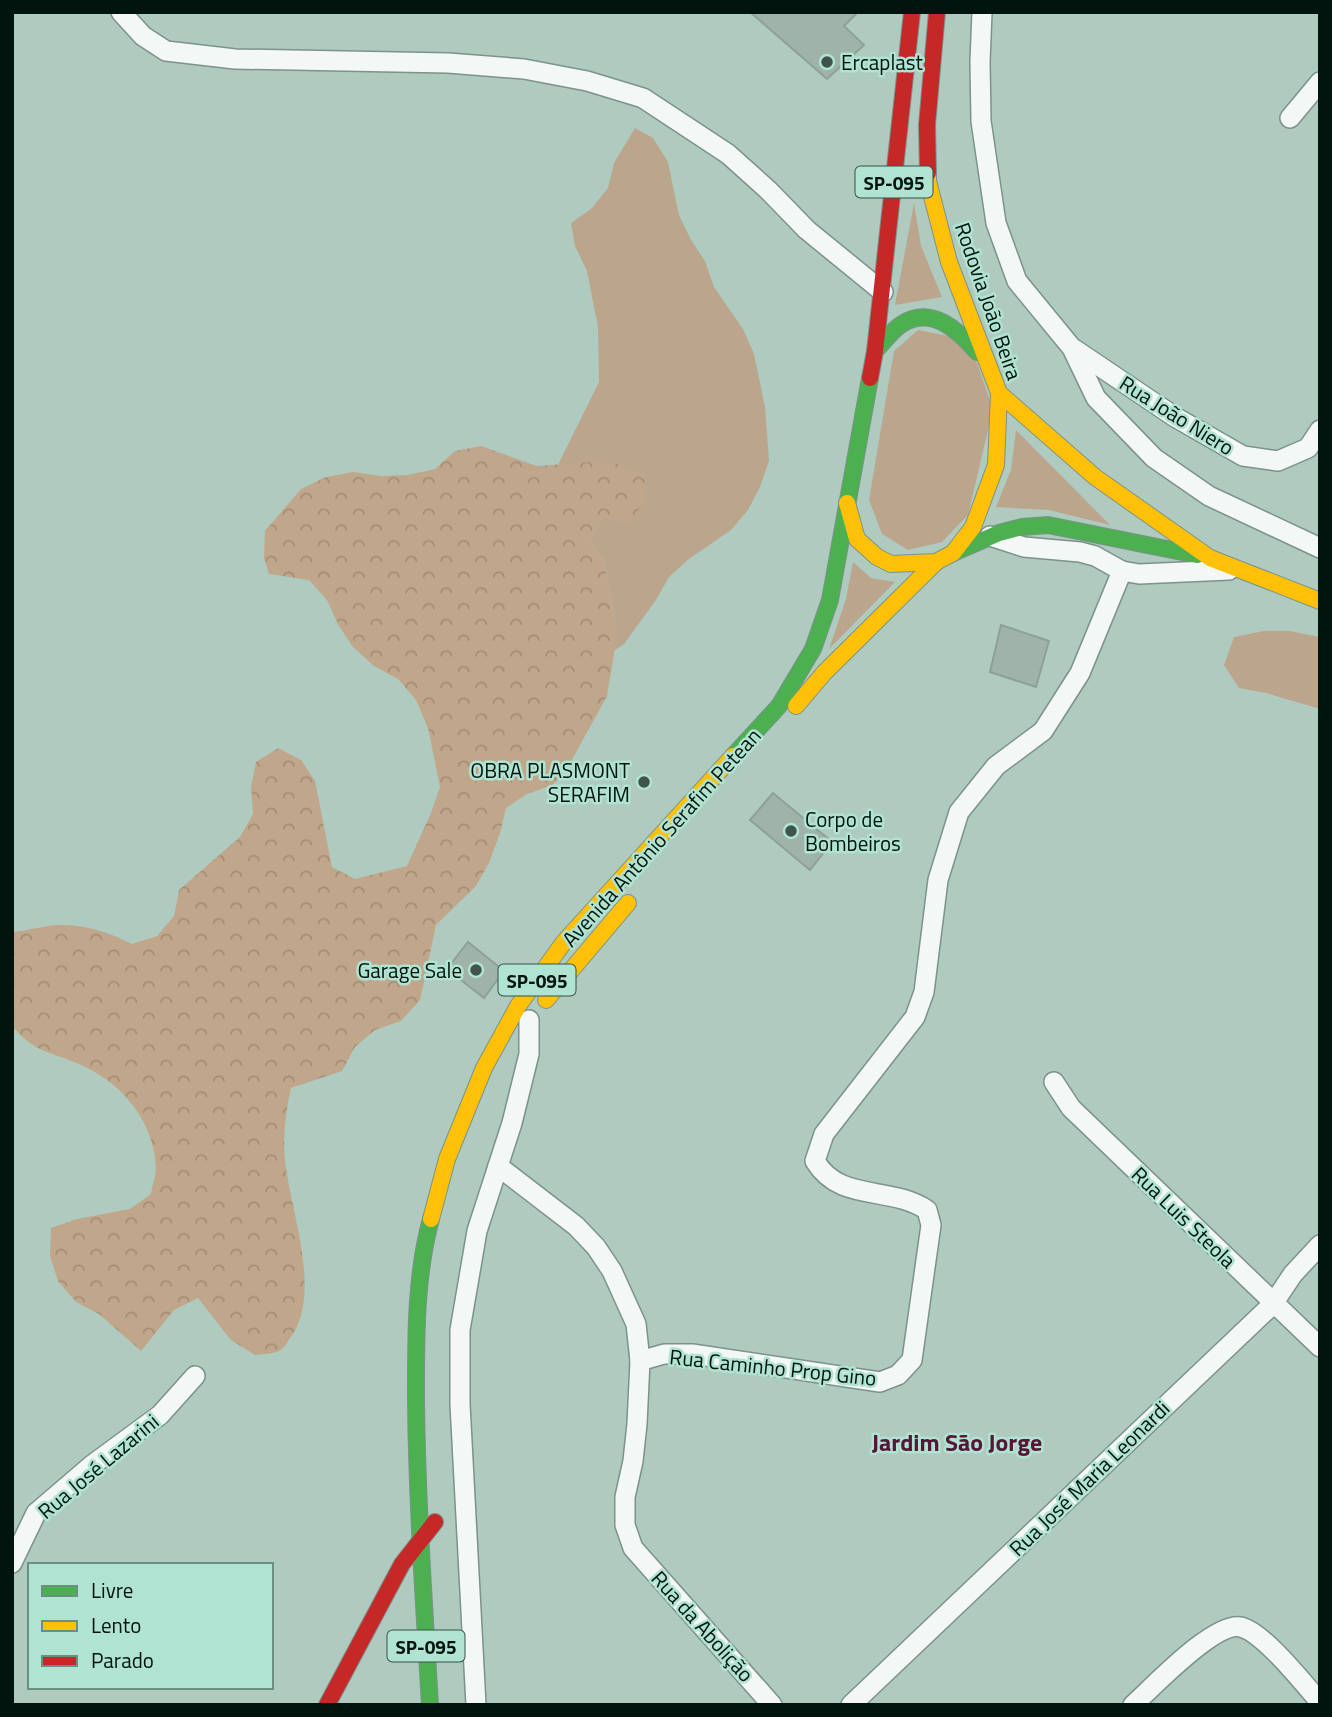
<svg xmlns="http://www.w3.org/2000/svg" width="1332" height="1717" viewBox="0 0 1332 1717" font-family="'Titillium Web',sans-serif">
<defs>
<pattern id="forest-crowns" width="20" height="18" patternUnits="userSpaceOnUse" patternTransform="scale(1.75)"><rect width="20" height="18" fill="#c0a68a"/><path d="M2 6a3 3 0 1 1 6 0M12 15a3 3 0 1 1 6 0" fill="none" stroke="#a38e76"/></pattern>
</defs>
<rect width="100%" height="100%" fill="#afcbc0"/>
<g fill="#bba68d">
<polygon points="635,128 653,138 668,162 679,215 691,240 705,261 714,287 743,329 754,354 765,407 769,461 760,487 748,510 731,530 689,559 669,577 656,600 624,644 615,650 614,615 604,562 590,541 602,518 558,465 599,382 598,327 587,271 575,246 571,223 592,208 608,188 614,163"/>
<polygon points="914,203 921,246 942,297 895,305"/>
<polygon points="918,330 969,340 993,409 968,515 942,542 908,550 882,534 869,500 894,351"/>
<polygon points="1016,430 1110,525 1049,510 996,507 1011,470"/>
<polygon points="853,562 871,578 895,582 829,649 846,599"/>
<polygon points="1264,631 1289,631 1320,637 1320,709 1266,693 1239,688 1224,665 1234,637"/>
</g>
<path fill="url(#forest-crowns)" d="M 481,446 L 537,466 L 591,462 L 619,464 L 645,475 L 644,503 L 627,523 L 602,518 L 590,541 L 604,562 L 614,615 L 616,642 L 607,696 L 569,765 L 553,785 L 527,794 L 506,808 L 500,833 L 489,863 L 476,886 L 436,925 L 420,1000 L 401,1021 L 375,1030 L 355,1047 L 342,1071 L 291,1088 C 285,1115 282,1141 286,1168 C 293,1218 323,1299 288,1341 C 286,1344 284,1348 281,1350 C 275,1354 262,1354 255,1355 L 231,1340 L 198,1298 L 174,1310 L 141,1351 L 99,1314 L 76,1302 L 58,1281 L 50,1256 L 51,1228 L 77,1219 L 130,1209 L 151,1194 C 152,1186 156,1176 156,1168 C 154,1121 122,1083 81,1065 C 49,1050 37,1055 12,1026 L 12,932 C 27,931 42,926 57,925 C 85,924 108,932 132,944 L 157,936 L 174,916 L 179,890 L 240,837 L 253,814 L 251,787 L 256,762 L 278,748 L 301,760 L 315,781 L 332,867 L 355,879 L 407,866 L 431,813 L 440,787 L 428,728 L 416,700 L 398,679 L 374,666 L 353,647 L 339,626 L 327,600 L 309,580 L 269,574 L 264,558 L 265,531 L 301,489 L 326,477 L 353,472 L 381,476 L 408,475 L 435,469 L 455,451 Z"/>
<g fill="#a0b3aa" stroke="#8ea197" stroke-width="2">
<polygon points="750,12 858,12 844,26 864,45 827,79"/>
<polygon points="1001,625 1049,641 1036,687 990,672"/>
<polygon points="773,793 832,842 810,870 750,820"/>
<polygon points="468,942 504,971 484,998 447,969"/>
</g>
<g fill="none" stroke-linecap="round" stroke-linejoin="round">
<g stroke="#7c928a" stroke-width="22">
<g id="street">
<polyline points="121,12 143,36 166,51 235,59 448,63 524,69 587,81 643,98 728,154 768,190 807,230 883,292"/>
<polyline points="982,12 980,62 981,121 996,223 1017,281 1072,348 1096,398 1154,458 1209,496 1320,548"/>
<polyline points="1290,118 1320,82"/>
<polyline points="1074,349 1175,417 1243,456 1278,461 1308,448 1320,430"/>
<polyline points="990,536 1024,547 1080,552 1095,556 1122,571"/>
<polyline points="1054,1082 1071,1108 1320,1347"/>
<polyline points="498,1166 576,1226 596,1247 612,1271 636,1324 640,1361 637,1424 633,1461 625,1497 625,1525 633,1548 772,1705"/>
<path d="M 640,1361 L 664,1354 L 692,1354 L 880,1382 L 898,1375 L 912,1360 L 931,1225 L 927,1210 C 890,1185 840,1203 815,1161 L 824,1134 L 915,1017 L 924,992 L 938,880 L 959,812 L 996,766 L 1043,731 L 1080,673 L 1122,571 L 1139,574 L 1229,570"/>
<polyline points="12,1563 36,1513 92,1465 160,1415 195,1376"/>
<polyline points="476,1705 460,1404 460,1330 477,1231 512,1123 529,1054 529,1020"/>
<polyline points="851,1705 1273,1304 1293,1274 1320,1245"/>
<path d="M 1133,1705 C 1154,1686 1215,1621 1241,1627 C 1264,1633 1303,1683 1320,1702"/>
</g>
</g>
<g stroke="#7c928a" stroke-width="18">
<g id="fast">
<path d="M 875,351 C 884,342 892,330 902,324 C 932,305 959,331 977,352"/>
<polyline points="953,553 999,533 1022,527 1048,525 1197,555"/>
<polyline points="733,756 779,706 813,649 830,600 870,378"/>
<path d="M 430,1705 C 424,1603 417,1502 416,1400 C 416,1341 415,1277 431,1219"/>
</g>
</g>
<g stroke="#7c928a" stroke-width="18">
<g id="slow">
<polyline points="999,393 1095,477 1210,558 1320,601"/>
<polyline points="847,503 857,539 877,557 891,564 936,562 953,553 973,527 996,465 999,393 949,262 928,181 928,173"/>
<polyline points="796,706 824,673 936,562"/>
<polyline points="546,1000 628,903"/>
<polyline points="431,1219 447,1159 484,1068 518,1006 564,942 733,756"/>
</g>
</g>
<g stroke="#7c928a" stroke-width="18">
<g id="jam">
<polyline points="928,173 927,125 937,12"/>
<polyline points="870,378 875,351 912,12"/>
<polyline points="327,1705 402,1564 435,1522"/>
</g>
</g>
<use href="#street" stroke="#f3f7f6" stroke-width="19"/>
<use href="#fast" stroke="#4caf50" stroke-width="16"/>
<use href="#slow" stroke="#ffc107" stroke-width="16"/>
<use href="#jam" stroke="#c62828" stroke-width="16"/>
</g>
<g fill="#3f544c" stroke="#b0e3d1" stroke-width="2.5">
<circle cx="827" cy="62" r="7"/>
<circle cx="644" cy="782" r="7"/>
<circle cx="791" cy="831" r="7"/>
<circle cx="476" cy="970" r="7"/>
</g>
<g text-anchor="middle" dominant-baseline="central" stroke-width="5" stroke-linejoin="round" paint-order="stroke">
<g fill="#b0e3d1" stroke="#365248" stroke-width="2">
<rect x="855.5" y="166.5" width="77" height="31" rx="5"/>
<rect x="498.5" y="964.5" width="77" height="31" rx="5"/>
<rect x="387.5" y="1630.5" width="77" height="31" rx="5"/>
</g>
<g font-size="19" font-weight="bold" fill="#02140e">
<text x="894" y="182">SP-095</text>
<text x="537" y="980">SP-095</text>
<text x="426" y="1646">SP-095</text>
</g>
<g font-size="21" fill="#02140e" stroke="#b0e3d1" text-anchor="start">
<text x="841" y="62">Ercaplast</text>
<text x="630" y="770" text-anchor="end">OBRA PLASMONT<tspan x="630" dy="24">SERAFIM</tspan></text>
<text x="805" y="819">Corpo de<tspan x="805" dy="24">Bombeiros</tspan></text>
<text x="462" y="970" text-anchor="end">Garage Sale</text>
</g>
<g font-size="21" fill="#02140e" stroke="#b0e3d1">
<text transform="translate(989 301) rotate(71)">Rodovia João Beira</text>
<text transform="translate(1177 415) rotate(32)">Rua João Niero</text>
<text transform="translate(661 837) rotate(-48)">Avenida Antônio Serafim Petean</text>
<text transform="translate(1184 1217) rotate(44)">Rua Luis Steola</text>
<text transform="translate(773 1367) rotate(6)">Rua Caminho Prop Gino</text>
<text transform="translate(98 1466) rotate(-40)">Rua José Lazarini</text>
<text transform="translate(1089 1478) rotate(-44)">Rua José Maria Leonardi</text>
<text transform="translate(703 1626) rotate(48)">Rua da Abolição</text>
</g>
<g font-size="24" font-weight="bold" fill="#551738" stroke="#b0e3d1">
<text x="957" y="1442">Jardim São Jorge</text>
</g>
</g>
<rect width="1332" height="1717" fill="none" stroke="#02140e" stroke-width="28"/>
<rect x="28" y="1563" width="245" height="126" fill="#b0e3d1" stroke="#6a9083" stroke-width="2"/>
<rect x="42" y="1586" width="35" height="10" fill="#4caf50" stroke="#6a9083" stroke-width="2"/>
<text x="91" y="1598" font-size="21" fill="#02140e">Livre</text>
<rect x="42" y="1621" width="35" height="10" fill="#ffc107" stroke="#6a9083" stroke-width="2"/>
<text x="91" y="1633" font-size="21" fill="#02140e">Lento</text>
<rect x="42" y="1656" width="35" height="10" fill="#c62828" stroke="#6a9083" stroke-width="2"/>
<text x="91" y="1668" font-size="21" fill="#02140e">Parado</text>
</svg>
